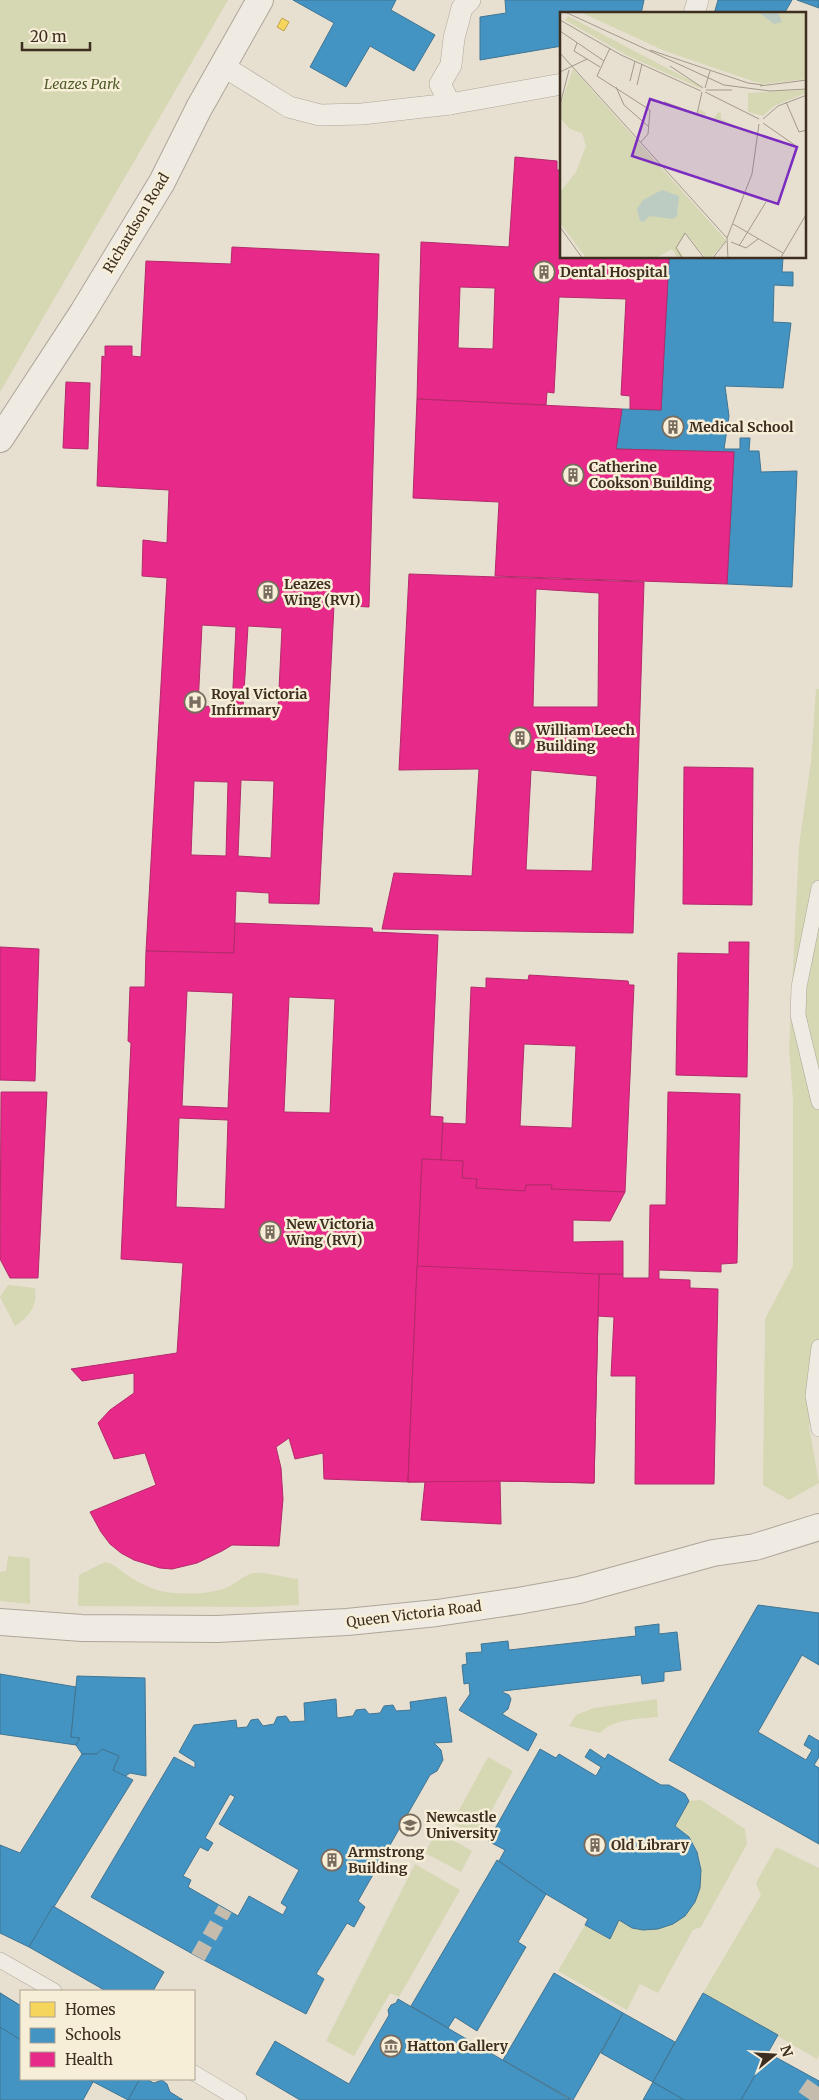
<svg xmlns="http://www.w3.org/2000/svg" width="819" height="2100" viewBox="0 0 819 2100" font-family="Merriweather,serif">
<rect width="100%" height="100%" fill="#e7e0d1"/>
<g fill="#d6d7b3">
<polygon points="0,0 228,0 0,392"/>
<polygon points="816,689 819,689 819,1391 809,1426 819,1483 789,1500 763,1485 765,1319 793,1266 793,1099 789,1049 799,846 811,762"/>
<path d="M 8,1285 L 35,1288 C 38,1305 29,1317 15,1326 L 0,1297 Z"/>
<polygon points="8,1556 30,1558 30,1604 0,1601 0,1572 6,1571"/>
<path d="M 105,1562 C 115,1564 118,1569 127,1575 C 140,1584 157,1592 173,1593 C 190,1594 209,1594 226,1588 C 235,1584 243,1576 253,1573 C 261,1571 288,1578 298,1579 L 299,1605 L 257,1607 L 78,1606 L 79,1575 Z"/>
<path d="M 657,1699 L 658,1717 C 638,1719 615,1718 600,1733 L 569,1726 L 576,1715 L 594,1708 Z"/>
<polygon points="488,1757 513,1771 477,1837 452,1823"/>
<path d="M 701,1800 L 745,1829 L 747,1844 L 701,1927 L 693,1930 L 658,1993 L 640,1984 L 627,2010 L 558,1971 L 585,1925 L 609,1939 L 619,1920 C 623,1923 628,1926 632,1928 C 644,1932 656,1930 666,1926 C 701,1911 712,1869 690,1838 C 686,1833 680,1829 675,1826 L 689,1801 Z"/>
<polygon points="437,1831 472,1851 461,1872 425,1853"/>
<polygon points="776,1847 819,1868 819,2055 817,2059 703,1993 761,1895 756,1883"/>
<polygon points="415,1864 460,1890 399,1997 390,1993 354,2056 326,2041"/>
</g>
<polygon fill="#f6d55c" stroke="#bea34a" points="282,18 289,22 284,31 277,27"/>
<g fill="#4393c3" stroke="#417592" fill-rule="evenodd">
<polygon points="293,0 396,0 391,10 435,35 414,71 370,46 346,87 310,67 334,23"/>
<polygon points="505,0 644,0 641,14 562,14 562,46 480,60 480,17 506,13"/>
<polygon points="718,0 792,0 784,14 714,14"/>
<polygon points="797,0 819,0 819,8"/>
<polygon points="669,258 783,258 782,272 793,272 793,286 774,285 773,322 791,323 783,388 725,386 729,416 724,449 740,449 740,438 750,438 749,451 759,451 761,472 797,471 792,587 727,584 734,452 616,449 622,409 661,410"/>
<polygon points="758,1605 819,1613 819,1665 802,1655 758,1732 806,1760 812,1750 804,1745 809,1735 819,1741 819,1757 814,1765 819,1768 819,1844 669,1760"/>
<polygon points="659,1624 659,1634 677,1632 681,1670 664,1672 664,1681 642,1684 641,1675 503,1691 502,1692 509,1695 511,1699 508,1709 502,1714 537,1734 528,1751 459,1710 470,1694 469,1683 464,1684 462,1665 467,1664 466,1653 482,1652 481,1644 508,1641 509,1650 636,1636 635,1627"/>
<polygon points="0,1674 76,1687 71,1737 80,1738 76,1745 0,1734"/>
<polygon points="77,1676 145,1678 146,1776 130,1773 124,1777 113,1770 119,1756 102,1749 97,1754 82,1754 76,1745 80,1738 71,1737"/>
<path d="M 446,1697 L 452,1742 L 434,1743 L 441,1750 L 443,1760 L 437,1771 L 430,1775 L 358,1901 L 365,1907 L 354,1927 L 347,1923 L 316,1974 L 324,1979 L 306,2014 L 198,1957 L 91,1897 L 174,1757 L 195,1768 L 195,1762 L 179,1752 L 194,1725 L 236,1720 L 237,1728 L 247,1727 L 251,1720 L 258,1719 L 263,1726 L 274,1724 L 277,1717 L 286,1716 L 290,1722 L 305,1721 L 304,1703 L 336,1699 L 337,1718 L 353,1716 L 356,1710 L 365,1709 L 369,1714 L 380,1713 L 384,1706 L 393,1705 L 396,1711 L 411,1710 L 410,1702 ZM 230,1794 L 235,1797 L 219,1824 L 299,1870 L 281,1903 L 287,1907 L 283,1915 L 249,1896 L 238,1916 L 188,1887 L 191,1880 L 183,1876 L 200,1847 L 208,1851 L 213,1843 L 205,1838 Z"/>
<polygon points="102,1749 119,1756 113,1770 133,1780 29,1947 0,1933 0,1845 20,1853 82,1754 97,1754"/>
<polygon points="540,1749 556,1758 559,1754 596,1776 601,1767 585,1757 590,1749 605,1759 608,1754 661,1785 669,1785 685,1794 689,1801 675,1826 689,1837 697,1852 701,1870 700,1888 695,1902 685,1916 673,1924 658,1929 643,1930 632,1928 619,1920 610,1939 585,1925 588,1919 546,1894 499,1861 505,1850 488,1841"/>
<polygon points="497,1860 546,1894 518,1942 526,1947 477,2031 455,2017 448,2028 411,2006"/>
<polygon points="53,1906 164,1972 153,1991 106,1991 29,1947"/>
<polygon points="554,1973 623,2013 573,2100 503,2060"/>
<polygon points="0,1993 21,2006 21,2079 88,2079 93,2082 83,2100 0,2100"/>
<polygon points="0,1993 21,2006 21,2040 0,2027"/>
<polygon points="703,1993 778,2035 741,2100 684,2100 653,2082"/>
<polygon points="398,1999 487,2051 571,2100 300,2100 256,2074 275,2041 349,2084 389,2015 388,2010 391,2005 396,2003"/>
<polygon points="623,2013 675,2042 653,2082 601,2053"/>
<polygon points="768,2053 819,2081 819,2100 741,2100"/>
<polygon points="88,2079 140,2079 128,2100"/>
<polygon points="140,2079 146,2079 154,2083 162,2080 167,2084 170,2092 183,2100 128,2100"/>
<polygon points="653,2082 684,2100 643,2100"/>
</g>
<g fill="#e7298a" stroke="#b42a6a" fill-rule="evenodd">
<path d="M 515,157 L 557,161 L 557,170 L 562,170 L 562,258 L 669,258 L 661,410 L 630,409 L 630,396 L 621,395 L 626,299 L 559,297 L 554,393 L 547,392 L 546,405 L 417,399 L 421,242 L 509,247 ZM 460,287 L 495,288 L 493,349 L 458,348 Z"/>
<path d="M 232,247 L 379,254 L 369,607 L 334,605 L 319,904 L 269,903 L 269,893 L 236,891 L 234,953 L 146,951 L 167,578 L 142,576 L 143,540 L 167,543 L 169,490 L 97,486 L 102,356 L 105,357 L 105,346 L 132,346 L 132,356 L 141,357 L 146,261 L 231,264 ZM 202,625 L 236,627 L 232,707 L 198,706 ZM 248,626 L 282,628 L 278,710 L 243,708 ZM 241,780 L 274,781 L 271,858 L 238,856 ZM 194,781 L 228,782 L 226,856 L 191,855 Z"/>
<polygon points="66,382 90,383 88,449 63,448"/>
<polygon points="417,399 622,409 616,449 734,452 727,584 495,576 499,502 413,498"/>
<path d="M 409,574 L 644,582 L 633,933 L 382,929 L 394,873 L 472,876 L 479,769 L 399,770 ZM 536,589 L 599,593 L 598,707 L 533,707 ZM 531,770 L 597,776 L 592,871 L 526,870 Z"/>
<polygon points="684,767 753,768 752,905 683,904"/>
<path d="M 235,923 L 372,928 L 373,932 L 438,935 L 430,1116 L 443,1117 L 441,1160 L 422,1159 L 408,1482 L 324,1479 L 323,1453 L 295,1459 L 289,1438 L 276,1447 L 281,1468 L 283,1499 L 279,1546 L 232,1545 L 222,1551 L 197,1563 L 172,1569 L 160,1568 L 134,1560 L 121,1553 L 110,1544 L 101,1532 L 90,1512 L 156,1485 L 145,1453 L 114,1459 L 98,1423 L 110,1410 L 134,1393 L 134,1373 L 82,1381 L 71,1369 L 177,1353 L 183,1263 L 121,1259 L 131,1043 L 128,1041 L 130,987 L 145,987 L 146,951 L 234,953 ZM 187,991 L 233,993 L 228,1108 L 182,1106 ZM 289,997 L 335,999 L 330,1113 L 284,1112 ZM 179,1118 L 228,1120 L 225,1209 L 176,1207 Z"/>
<polygon points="729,942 749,942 747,1077 676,1075 678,953 729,954"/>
<polygon points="0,947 39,949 35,1081 0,1080"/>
<path d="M 529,975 L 628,981 L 629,985 L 634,985 L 625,1192 L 551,1189 L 552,1185 L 526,1185 L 525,1191 L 476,1188 L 477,1179 L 462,1178 L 463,1161 L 441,1160 L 443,1123 L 466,1124 L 471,987 L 486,988 L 486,978 L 528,980 ZM 524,1044 L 576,1046 L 572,1128 L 520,1126 Z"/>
<polygon points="1,1092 47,1092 38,1278 10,1278 0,1259"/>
<polygon points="668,1092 740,1094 737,1263 721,1264 721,1272 659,1270 659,1279 690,1280 690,1288 718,1289 714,1484 635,1484 636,1376 611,1376 614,1317 597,1316 599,1274 623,1274 623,1278 649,1278 650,1205 666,1205"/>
<polygon points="422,1159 463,1161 462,1178 477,1179 476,1188 525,1191 526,1185 552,1185 551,1189 625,1192 610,1221 573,1220 573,1242 623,1241 623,1274 599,1274 594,1483 500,1481 501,1524 421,1520 425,1482 408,1482"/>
<polygon points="417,1266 599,1274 594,1483 500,1481 408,1482"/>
</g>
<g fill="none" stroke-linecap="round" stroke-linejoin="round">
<polyline stroke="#c5bcae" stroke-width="15" stroke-dasharray="15 8" stroke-linecap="butt" points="198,1957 225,1909"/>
<polyline stroke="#c5bcae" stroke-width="28" stroke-dasharray="28 14" stroke-linecap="butt" points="810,2100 819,2087"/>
<g stroke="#ada599" stroke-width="16">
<g id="pedestrian">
<polyline points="819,888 799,987 798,1015 819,1102"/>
<polyline points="819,1347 813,1396 819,1429"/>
<polyline points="0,1960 54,1991"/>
<polyline points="194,2073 239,2100"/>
</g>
</g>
<g stroke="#ada599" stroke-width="22">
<g id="minor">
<polyline points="694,14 698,0"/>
<polyline points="223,66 289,107 320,115 362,114 450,104 562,84"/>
<polyline points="450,104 440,84 451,65 454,38 462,8 470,0"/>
</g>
</g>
<g stroke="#ada599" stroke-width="28">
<g id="tertiary">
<polyline points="0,439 83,312 162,182 199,108 260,0"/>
<polyline points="0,1622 82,1628 217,1629 347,1622 437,1613 518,1601 579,1590 713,1553 755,1547 819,1527"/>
</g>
</g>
<use href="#pedestrian" stroke="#efebe3" stroke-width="15"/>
<use href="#minor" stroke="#efebe3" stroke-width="21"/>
<use href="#tertiary" stroke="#efebe3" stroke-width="26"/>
</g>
<defs>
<g id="building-ring" transform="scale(1.125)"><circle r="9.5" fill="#f7eed8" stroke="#786c5e" stroke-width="1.5"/><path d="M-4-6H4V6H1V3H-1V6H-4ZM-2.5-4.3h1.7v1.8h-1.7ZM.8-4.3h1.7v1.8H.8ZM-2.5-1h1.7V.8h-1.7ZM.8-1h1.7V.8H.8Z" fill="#786c5e"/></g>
<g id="hospital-ring" transform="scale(1.125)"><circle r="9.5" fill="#f7eed8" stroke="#786c5e" stroke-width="1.5"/><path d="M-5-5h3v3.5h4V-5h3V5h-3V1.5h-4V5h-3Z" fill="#786c5e"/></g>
<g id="university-ring" transform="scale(1.125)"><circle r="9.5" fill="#f7eed8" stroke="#786c5e" stroke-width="1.5"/><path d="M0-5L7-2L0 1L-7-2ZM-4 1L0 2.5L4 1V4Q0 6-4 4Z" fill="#786c5e"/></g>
<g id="museum-ring" transform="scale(1.125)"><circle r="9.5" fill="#f7eed8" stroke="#786c5e" stroke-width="1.5"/><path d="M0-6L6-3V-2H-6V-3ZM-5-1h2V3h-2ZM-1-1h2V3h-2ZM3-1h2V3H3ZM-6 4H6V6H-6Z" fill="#786c5e"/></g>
</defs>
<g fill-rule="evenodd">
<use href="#building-ring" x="544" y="272"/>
<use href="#building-ring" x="673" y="427"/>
<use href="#building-ring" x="573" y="475"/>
<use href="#building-ring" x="268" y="592"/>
<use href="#hospital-ring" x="195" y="702"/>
<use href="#building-ring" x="520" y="738"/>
<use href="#building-ring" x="270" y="1232"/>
<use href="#university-ring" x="410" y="1825"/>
<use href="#building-ring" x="595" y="1845"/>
<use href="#building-ring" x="332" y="1860"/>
<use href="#museum-ring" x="391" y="2046"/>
</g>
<g text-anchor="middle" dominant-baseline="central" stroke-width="5" stroke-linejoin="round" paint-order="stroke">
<g font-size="14" font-style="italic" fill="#4d5a26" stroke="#f7eed8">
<text x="82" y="84">Leazes Park</text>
</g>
<g font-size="14" fill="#3d2e20" stroke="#f7eed8">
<text transform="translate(136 223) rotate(-59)">Richardson Road</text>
<text transform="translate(414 1614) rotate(-7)">Queen Victoria Road</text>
</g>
<g font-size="14" font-weight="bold" fill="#3d2e20" stroke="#f7eed8" text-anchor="start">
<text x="560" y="272">Dental Hospital</text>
<text x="689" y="427">Medical School</text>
<text x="589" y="467">Catherine<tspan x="589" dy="16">Cookson Building</tspan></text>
<text x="284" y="584">Leazes<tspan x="284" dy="16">Wing (RVI)</tspan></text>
<text x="211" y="694">Royal Victoria<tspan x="211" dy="16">Infirmary</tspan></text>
<text x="536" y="730">William Leech<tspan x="536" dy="16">Building</tspan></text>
<text x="286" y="1224">New Victoria<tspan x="286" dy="16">Wing (RVI)</tspan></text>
<text x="426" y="1817">Newcastle<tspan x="426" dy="16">University</tspan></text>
<text x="611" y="1845">Old Library</text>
<text x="348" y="1852">Armstrong<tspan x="348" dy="16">Building</tspan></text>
<text x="407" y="2046">Hatton Gallery</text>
</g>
</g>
<g transform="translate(560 12)">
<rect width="246" height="246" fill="#e7e0d1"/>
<path d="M 20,0 L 245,0 L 246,67 L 205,72 L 195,70 L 105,39 ZM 8,4 L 141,74 L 140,76 L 68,44 L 5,8 ZM 13,57 L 166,228 L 151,246 L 146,246 L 126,221 L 117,235 L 124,246 L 118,246 L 112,237 L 96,246 L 26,246 L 0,211 L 0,180 L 16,160 L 26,134 L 22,121 L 10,117 L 1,107 L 0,94 ZM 246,78 L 246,81 L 214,94 L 203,104 L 188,100 L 188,81 ZM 139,97 L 146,101 L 145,104 L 154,106 L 158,100 L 161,101 L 161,107 L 194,123 L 138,103 Z" fill="#d6d7b3"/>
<path d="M 198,0 L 218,0 L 222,10 L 214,12 ZM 102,178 L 119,184 L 117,204 L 113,207 L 89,204 L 84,210 L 80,209 L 77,197 L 83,188 Z" fill="#bcccc2"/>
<path fill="none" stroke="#a3998a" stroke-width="1" d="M 5,0 L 164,73 L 210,79 L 247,77M 0,8 L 61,43 L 141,79M 0,19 L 44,49M 17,31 L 14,39 L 40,55M 50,36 L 37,64 L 90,98 L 88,122 L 81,130M 90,38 L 188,71 L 203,73M 0,41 L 167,226 L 168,247M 110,54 L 143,76M 0,60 L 27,47M 70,69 L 75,49M 77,73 L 82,52M 200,74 L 247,68M 56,75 L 64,93 L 89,115M 145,76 L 150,59M 146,78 L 172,78M 145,80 L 199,107M 104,90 L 137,102 L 142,80M 226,90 L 239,120 L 247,118M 0,93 L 9,58M 203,107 L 218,94 L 247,83M 203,111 L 236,134M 173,212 L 223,241M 0,215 L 23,247M 167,226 L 192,162 L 199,112M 171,230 L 186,236 L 198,227M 179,234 L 206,190M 123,247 L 116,236 L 125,221 L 145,247M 152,247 L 166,229M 220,247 L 247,201"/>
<path fill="#7b2cbf" fill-opacity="0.15" stroke="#7b2cbf" stroke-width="2.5" d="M 90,87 L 237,135 L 218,192 L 72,144 Z"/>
<rect width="246" height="246" fill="none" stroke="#3d2e20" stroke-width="2.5"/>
</g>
<rect x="20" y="1990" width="175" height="90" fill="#f7eed8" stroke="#ada18e"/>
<rect x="30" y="2002" width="25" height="15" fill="#f6d55c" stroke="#ada18e"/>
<text x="65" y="2015" font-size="15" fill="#3d2e20">Homes</text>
<rect x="30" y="2028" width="25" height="15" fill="#4393c3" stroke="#ada18e"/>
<text x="65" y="2040" font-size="15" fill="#3d2e20">Schools</text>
<rect x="30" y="2052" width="25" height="15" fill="#e7298a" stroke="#ada18e"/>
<text x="65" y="2065" font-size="15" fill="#3d2e20">Health</text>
<g transform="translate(774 2055) rotate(72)" stroke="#f7eed8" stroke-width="4" paint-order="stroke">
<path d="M0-4L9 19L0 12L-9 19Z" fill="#3d2e20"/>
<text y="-8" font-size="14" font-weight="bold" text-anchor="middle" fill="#3d2e20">N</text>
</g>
<path d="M22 42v8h68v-8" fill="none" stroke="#3d2e20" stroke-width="2.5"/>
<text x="30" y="42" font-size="15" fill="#3d2e20" stroke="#f7eed8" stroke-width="4" paint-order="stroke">20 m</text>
</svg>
